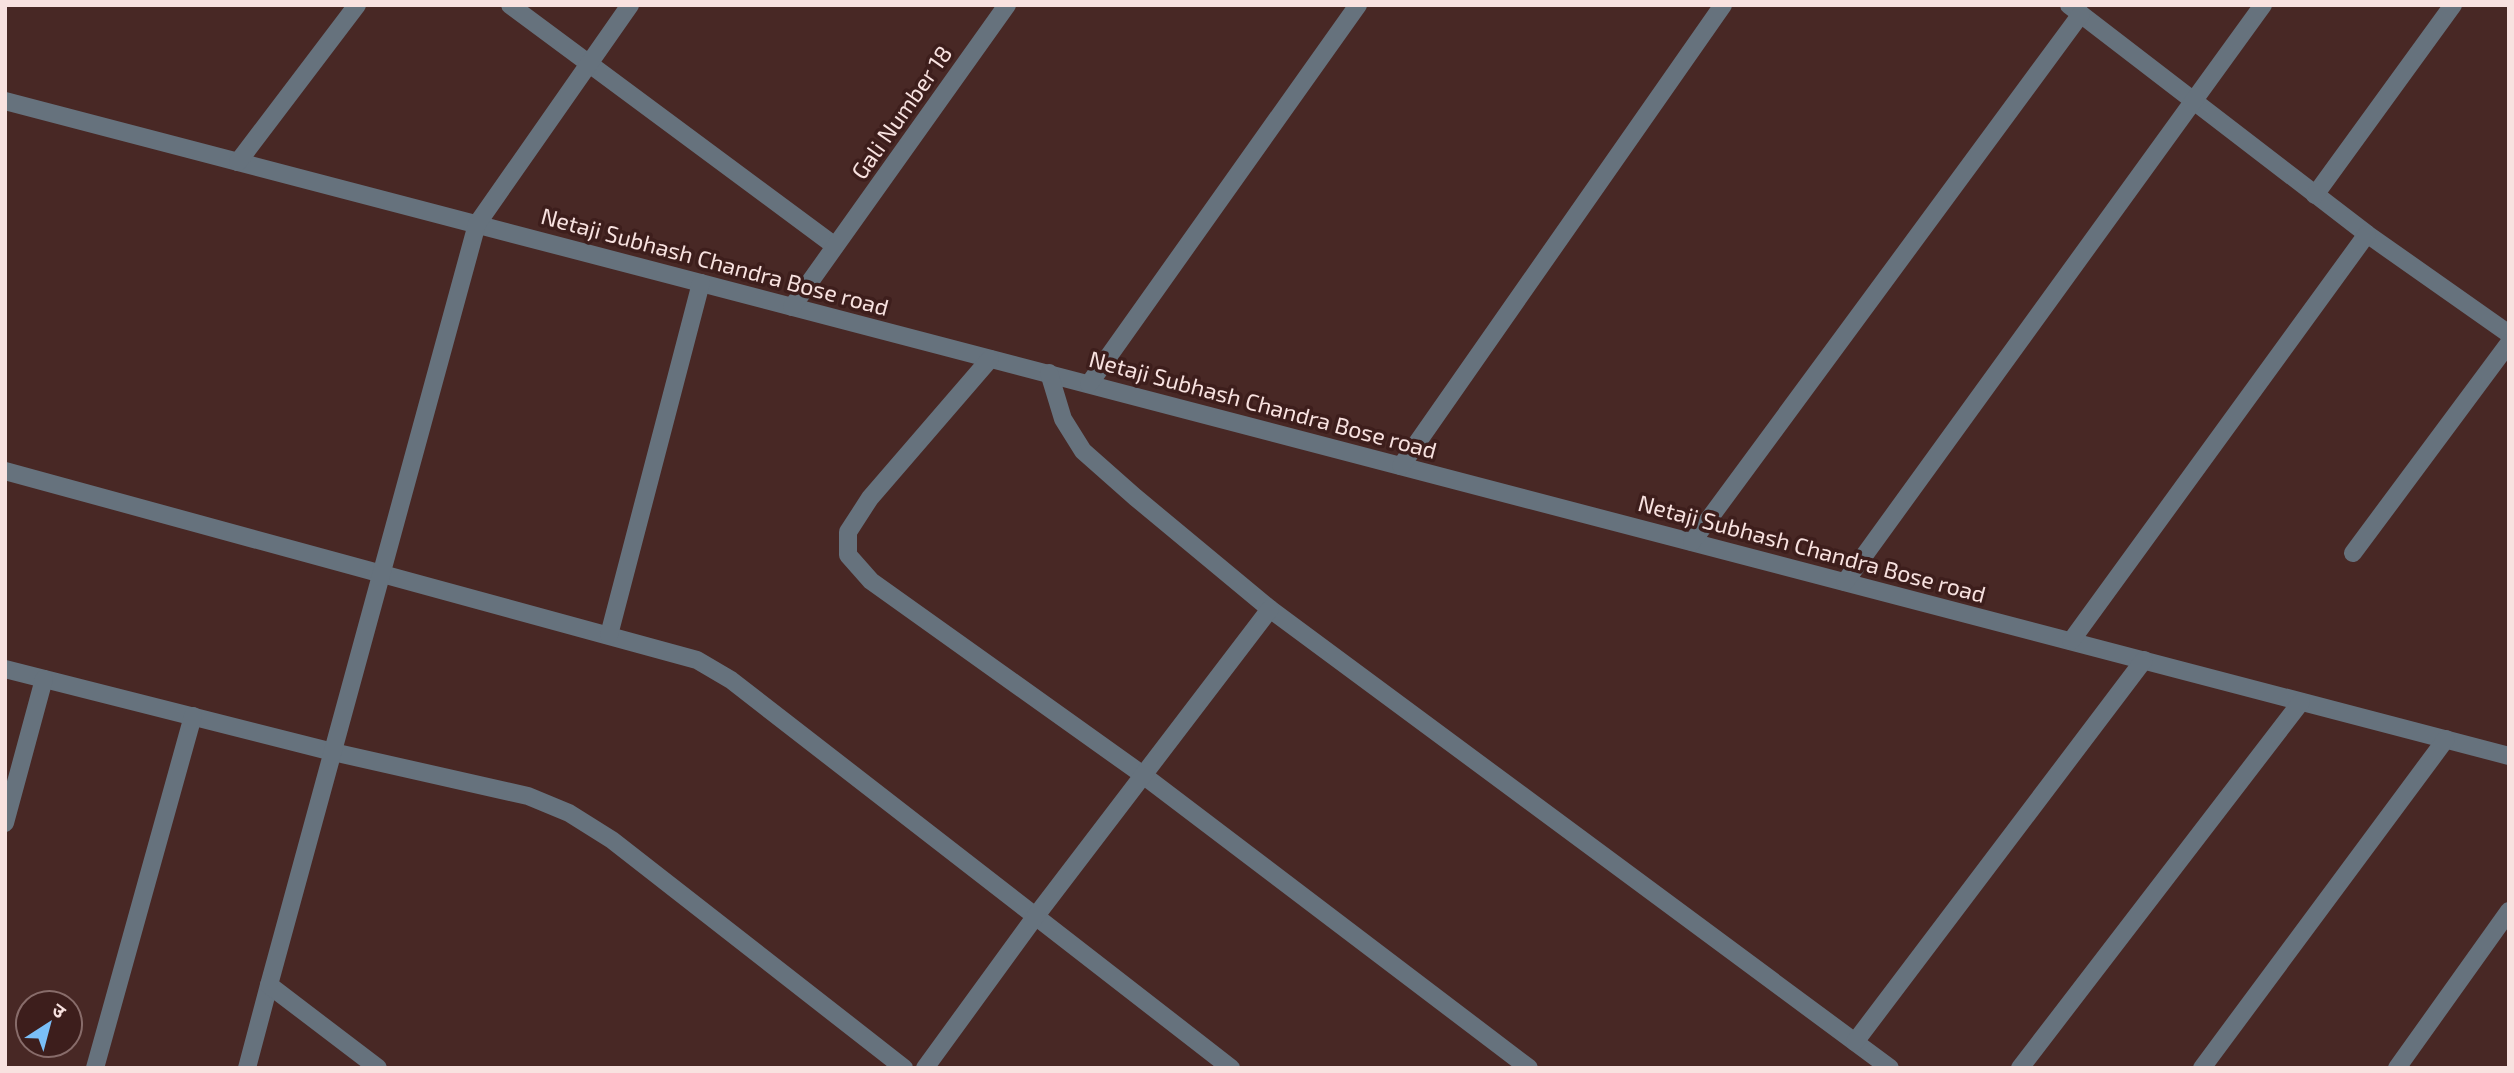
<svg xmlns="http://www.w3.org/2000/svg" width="2514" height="1073" viewBox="0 0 2514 1073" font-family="'Exo 2','Noto Sans Devanagari',sans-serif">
<rect width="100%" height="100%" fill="#482825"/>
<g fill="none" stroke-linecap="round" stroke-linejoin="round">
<g stroke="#66727d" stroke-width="18">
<polyline points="510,5 835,246"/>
<polyline points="2069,5 2367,234 2509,334"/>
<polyline points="5,101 2509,756"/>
<polyline points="238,162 357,5"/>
<polyline points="2315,195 2453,5"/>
<polyline points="792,307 1007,5"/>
<polyline points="990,359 870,498 848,532 848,555 871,581 1143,775 1529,1068"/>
<polyline points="1049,373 1063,419 1083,451 1135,497 1270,609 1890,1068"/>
<polyline points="1089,384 1358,5"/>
<polyline points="1401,466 1723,5"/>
<polyline points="5,471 697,660 731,680 1231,1068"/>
<polyline points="1692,542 2081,14"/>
<polyline points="2353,553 2509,343"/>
<polyline points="1845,582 2263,5"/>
<polyline points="609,635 701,283"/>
<polyline points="2071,641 2367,234"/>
<polyline points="5,669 333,752 528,796 569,813 612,840 904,1068"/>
<polyline points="5,823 44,679"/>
<polyline points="1855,1042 2144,660"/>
<polyline points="95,1068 193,716"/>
<polyline points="247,1068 269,985"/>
<polyline points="378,1068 269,985 477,224 630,5"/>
<polyline points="925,1068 1035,917 1270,609"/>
<polyline points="2020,1068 2301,702"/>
<polyline points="2202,1068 2446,739"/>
<polyline points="2397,1068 2509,911"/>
</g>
</g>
<g text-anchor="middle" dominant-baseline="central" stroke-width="7" stroke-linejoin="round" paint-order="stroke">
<g font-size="23" fill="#f8e2e0" stroke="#3d1e1c">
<text transform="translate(901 112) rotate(-55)">Gali Number 18</text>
<text transform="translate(715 261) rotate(15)">Netaji Subhash Chandra Bose road</text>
<text transform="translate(1263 404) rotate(15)">Netaji Subhash Chandra Bose road</text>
<text transform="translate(1812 548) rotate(15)">Netaji Subhash Chandra Bose road</text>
</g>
</g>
<rect width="2514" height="1073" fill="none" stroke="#f8e2e0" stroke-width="14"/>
<g transform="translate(49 1024) rotate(36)"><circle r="33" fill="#3d1e1c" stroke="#886c6a" stroke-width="2"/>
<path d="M0-5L12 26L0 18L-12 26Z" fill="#7abff8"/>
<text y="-10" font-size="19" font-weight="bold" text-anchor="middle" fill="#f8e2e0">उ</text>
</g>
</svg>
